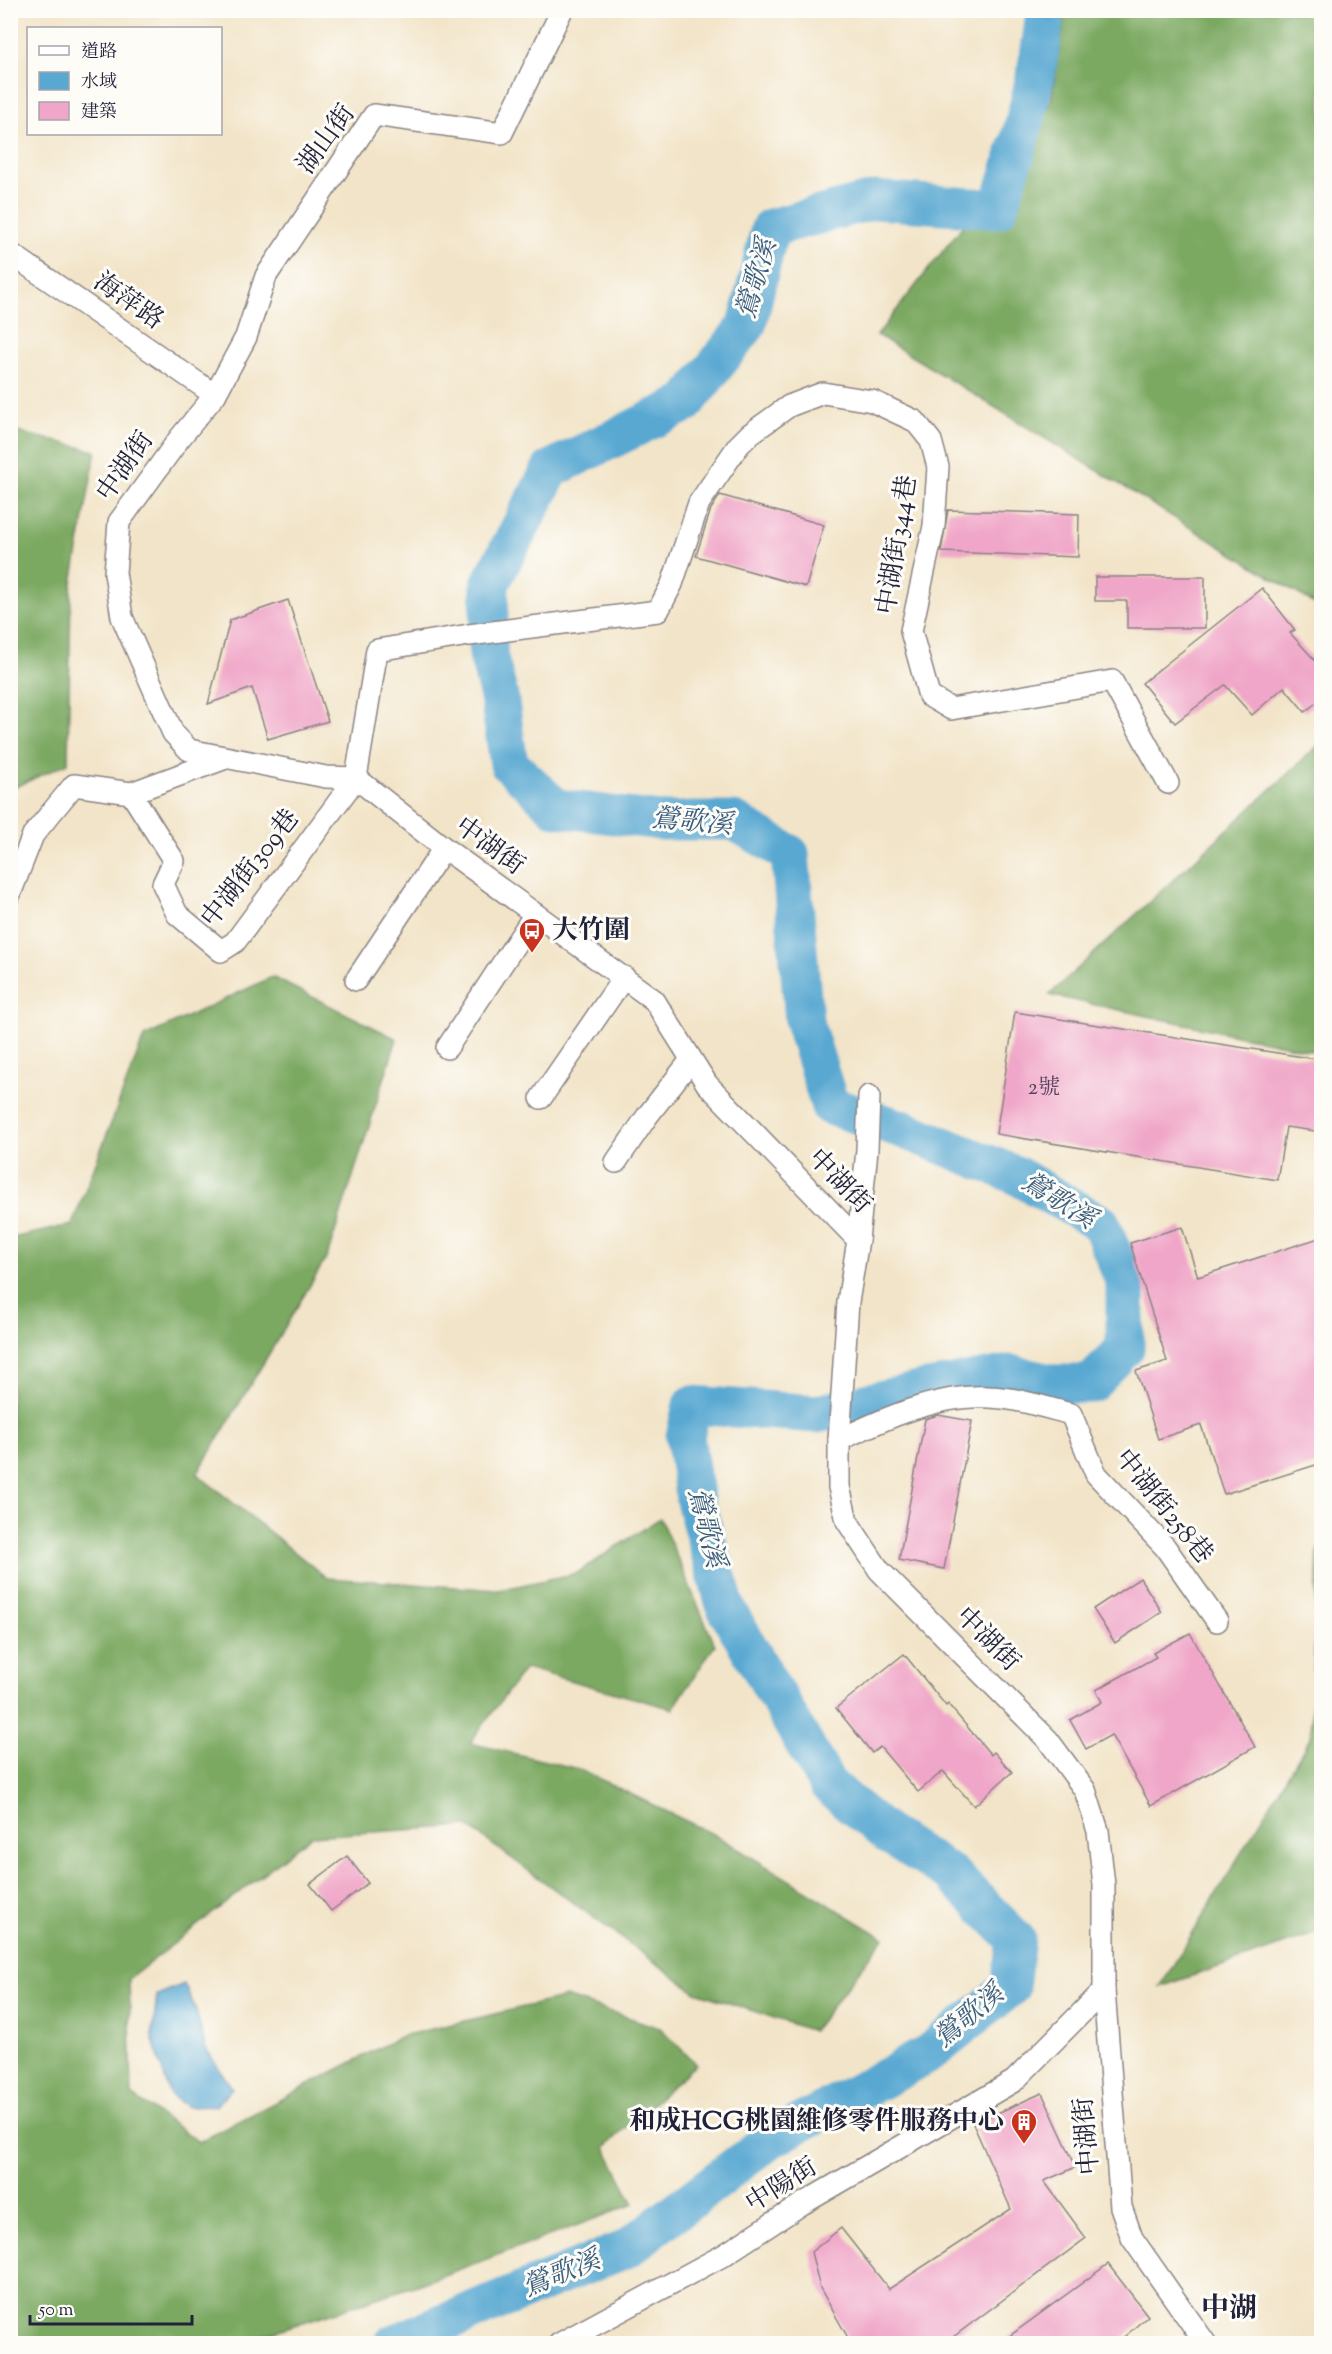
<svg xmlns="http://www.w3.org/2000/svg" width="1332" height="2354" viewBox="0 0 1332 2354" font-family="'Sorts Mill Goudy','Noto Serif TC',serif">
<rect width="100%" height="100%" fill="#fdfcf7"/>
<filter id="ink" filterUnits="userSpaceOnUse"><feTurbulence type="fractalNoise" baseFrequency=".0167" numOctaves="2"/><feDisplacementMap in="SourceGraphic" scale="12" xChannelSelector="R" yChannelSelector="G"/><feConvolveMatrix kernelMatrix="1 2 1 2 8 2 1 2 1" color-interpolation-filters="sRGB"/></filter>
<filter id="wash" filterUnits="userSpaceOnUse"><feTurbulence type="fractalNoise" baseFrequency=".008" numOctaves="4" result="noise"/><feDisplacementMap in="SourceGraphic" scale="24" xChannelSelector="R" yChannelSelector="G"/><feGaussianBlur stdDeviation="1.35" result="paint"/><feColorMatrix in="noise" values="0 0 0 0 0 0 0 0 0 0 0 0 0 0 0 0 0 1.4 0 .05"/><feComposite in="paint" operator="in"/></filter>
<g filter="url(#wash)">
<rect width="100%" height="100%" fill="#f2e4c8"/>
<g fill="#7ba962" stroke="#4e664e" stroke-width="1.5">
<polygon points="1065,11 1321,11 1321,608 877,335 1015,159 1051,102"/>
<polygon points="10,430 96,451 71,589 68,763 11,789"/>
<polygon points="1321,743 1321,1053 1049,995"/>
<polygon points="272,977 397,1039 327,1257 197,1474 327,1578 499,1590 577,1573 660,1518 715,1645 673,1709 525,1668 470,1743 579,1769 717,1836 884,1938 813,2031 696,1992 467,1826 311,1836 129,1979 132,2095 199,2142 402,2036 566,1997 660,2028 696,2064 605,2147 634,2204 420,2284 239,2343 11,2343 11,1238 72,1225 144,1037"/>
<polygon points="1321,1548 1321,1932 1160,1987 1311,1737 1318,1549"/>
</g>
<polygon fill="#58a8d2" stroke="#3d6586" stroke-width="1.5" points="184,1984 195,2007 206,2049 232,2088 216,2106 188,2107 170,2095 152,2037 157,1995"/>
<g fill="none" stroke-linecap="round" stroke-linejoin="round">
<path stroke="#58a8d2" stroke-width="39" d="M 393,2344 L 628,2248 L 771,2139 L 925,2056 L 1010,1988 L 1016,1939 L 951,1874 L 887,1834 L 828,1785 L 726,1608 L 696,1505 L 685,1437 L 692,1405 L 817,1414 L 923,1390 L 1010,1374 L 1055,1384 L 1091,1384 L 1125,1348 L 1125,1283 L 1101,1224 L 1016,1175 L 902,1129 L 830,1106 L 804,1021 L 790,854 L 734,821 L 660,821 L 556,808 L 509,764 L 499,696 L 488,654 L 490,584 L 551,469 L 686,403 L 747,325 L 770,228 L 875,200 L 998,209 C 1020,145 1039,78 1045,10"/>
</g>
<g id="blocks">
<g fill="#f0a6c8">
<polygon points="720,495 824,525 806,587 696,556 711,509"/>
<polygon points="948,510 1079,514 1078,557 941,552"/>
<polygon points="1095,577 1205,577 1205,628 1127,628 1127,601 1095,601"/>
<polygon points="1262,588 1295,630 1290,633 1322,668 1322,698 1305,712 1284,687 1252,715 1225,685 1175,723 1142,683"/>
<polygon points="288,600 328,721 268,739 252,688 208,704 230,620"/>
<polygon points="1015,1012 1322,1060 1322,1132 1286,1127 1277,1180 996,1134"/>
<polygon points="1182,1227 1198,1277 1322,1237 1322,1463 1224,1494 1201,1425 1158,1439 1136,1371 1167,1361 1130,1243"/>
<polygon points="938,1415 972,1421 944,1569 899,1560 925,1419"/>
<polygon points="1140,1578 1162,1612 1115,1643 1093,1609"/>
<polygon points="1190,1633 1255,1747 1151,1806 1111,1735 1086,1749 1070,1720 1102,1702 1096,1690 1156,1657 1153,1653"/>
<polygon points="904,1654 946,1706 948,1704 991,1755 994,1752 1012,1772 974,1806 943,1771 918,1792 880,1747 872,1753 836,1708"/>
<polygon points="347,1856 368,1883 331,1911 310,1884"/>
<polygon points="1042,2093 1076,2167 1044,2181 1086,2238 945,2343 851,2343 820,2288 811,2252 841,2228 889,2289 1011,2209 973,2124"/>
<polygon points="1108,2264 1148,2316 1117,2343 1000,2343"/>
</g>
</g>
</g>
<g filter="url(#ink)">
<use href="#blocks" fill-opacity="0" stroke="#8a8382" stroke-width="1.5"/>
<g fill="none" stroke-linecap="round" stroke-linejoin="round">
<g stroke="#8a8382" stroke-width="24">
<g id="minor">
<polyline points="562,10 502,133 374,115 266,276 246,337 215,395 179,439 119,522 115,573 122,617 173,733 189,750 326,777 356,778 444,848 654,1000 707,1084 858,1240 848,1302 839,1440 839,1487 847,1521 879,1570 1048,1740 1085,1790 1098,1831 1104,1885 1104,1990 1121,2207 1132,2238 1206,2344"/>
<polyline points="10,253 215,395"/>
<polyline points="131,793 174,861 163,884 177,914 221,951 235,942 356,778 377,650 469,635 658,611 672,584 699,503 738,446 750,434 789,406 823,393 872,401 915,421 931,441 938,467 934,526 911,631 929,696 951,709 1112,681 1168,783"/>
<polyline points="10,894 33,835 74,785 131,793 226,758"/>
<polyline points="356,980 444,848"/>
<polyline points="447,1048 535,914"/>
<polyline points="541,1098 624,977"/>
<polyline points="616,1162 648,1115 691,1060"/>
<polyline points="858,1240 867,1150 869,1096"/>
<path d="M 839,1440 C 883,1419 938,1394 989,1397 C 1017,1398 1044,1407 1071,1414 L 1096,1474 L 1165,1547 L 1217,1621"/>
<polyline points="559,2344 724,2255 802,2204 1014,2081 1104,1990"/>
</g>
</g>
<use href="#minor" stroke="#fff" stroke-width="21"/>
</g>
</g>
<defs>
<g id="bus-pin" transform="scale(1.35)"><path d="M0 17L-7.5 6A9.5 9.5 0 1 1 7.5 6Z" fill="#c8321e" stroke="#fdfcf7"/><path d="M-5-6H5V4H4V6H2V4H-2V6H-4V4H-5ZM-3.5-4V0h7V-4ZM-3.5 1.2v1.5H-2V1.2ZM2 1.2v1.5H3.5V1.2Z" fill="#fff"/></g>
<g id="building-pin" transform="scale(1.35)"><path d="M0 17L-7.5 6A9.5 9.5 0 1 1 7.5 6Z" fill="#c8321e" stroke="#fdfcf7"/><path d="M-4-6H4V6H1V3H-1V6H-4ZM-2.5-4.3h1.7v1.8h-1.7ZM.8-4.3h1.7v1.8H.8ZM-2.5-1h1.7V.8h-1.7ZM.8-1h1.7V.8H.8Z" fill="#fff"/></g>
</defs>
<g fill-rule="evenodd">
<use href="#bus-pin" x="532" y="931"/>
<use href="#building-pin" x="1024" y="2122"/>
</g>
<g text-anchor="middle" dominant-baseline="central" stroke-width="6" stroke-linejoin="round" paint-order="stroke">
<g font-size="22" fill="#56435e">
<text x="1044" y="1089">2號</text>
</g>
<g font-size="26" fill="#22223b" stroke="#fdfcf7">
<text transform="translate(327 140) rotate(-54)">湖山街</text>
<text transform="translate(128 302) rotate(35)">海萍路</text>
<text transform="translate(126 467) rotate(-55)">中湖街</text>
<text transform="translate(898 545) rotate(-81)">中湖街344巷</text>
<text transform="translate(489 847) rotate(36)">中湖街</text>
<text transform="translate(251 869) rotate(-52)">中湖街309巷</text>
<text transform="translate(839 1182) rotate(46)">中湖街</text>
<text transform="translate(1163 1507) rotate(51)">中湖街258巷</text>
<text transform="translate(987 1640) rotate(45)">中湖街</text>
<text transform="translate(1088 2136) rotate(-95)">中湖街</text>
<text transform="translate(782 2186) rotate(-32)">中陽街</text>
</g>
<g font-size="26" font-weight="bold" fill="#22223b" stroke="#fdfcf7" text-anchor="start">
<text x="552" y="931">大竹圍</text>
<text x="1004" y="2122" text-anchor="end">和成HCG桃園維修零件服務中心</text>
</g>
<g font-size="27" font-style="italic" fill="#3a5e7f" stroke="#fdfcf7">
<text transform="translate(758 279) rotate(-74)">鶯歌溪</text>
<text transform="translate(692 823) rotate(5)">鶯歌溪</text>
<text transform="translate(1058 1202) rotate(32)">鶯歌溪</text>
<text transform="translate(705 1528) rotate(76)">鶯歌溪</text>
<text transform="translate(970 2017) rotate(-40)">鶯歌溪</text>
<text transform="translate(562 2275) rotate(-22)">鶯歌溪</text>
</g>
<g font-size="28" font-weight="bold" fill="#22223b" stroke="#fdfcf7">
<text x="1229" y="2310">中湖</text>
</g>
</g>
<rect width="1332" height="2354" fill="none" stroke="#fdfcf7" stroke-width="36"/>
<rect x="27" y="27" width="195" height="108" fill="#fdfcf7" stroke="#a5a5ac" stroke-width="1.5"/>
<rect x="39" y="46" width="30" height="9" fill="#ffffff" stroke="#a5a5ac" stroke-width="1.5"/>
<text x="81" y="57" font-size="18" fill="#22223b">道路</text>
<rect x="39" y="72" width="30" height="18" fill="#58a8d2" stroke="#a5a5ac" stroke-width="1.5"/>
<text x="81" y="87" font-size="18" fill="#22223b">水域</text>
<rect x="39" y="102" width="30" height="18" fill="#f0a6c8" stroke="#a5a5ac" stroke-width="1.5"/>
<text x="81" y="117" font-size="18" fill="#22223b">建築</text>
<path d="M30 2315v9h162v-9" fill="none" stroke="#22223b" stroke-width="3"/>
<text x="39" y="2315" font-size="18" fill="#22223b" stroke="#fdfcf7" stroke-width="4.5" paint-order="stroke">50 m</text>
</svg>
